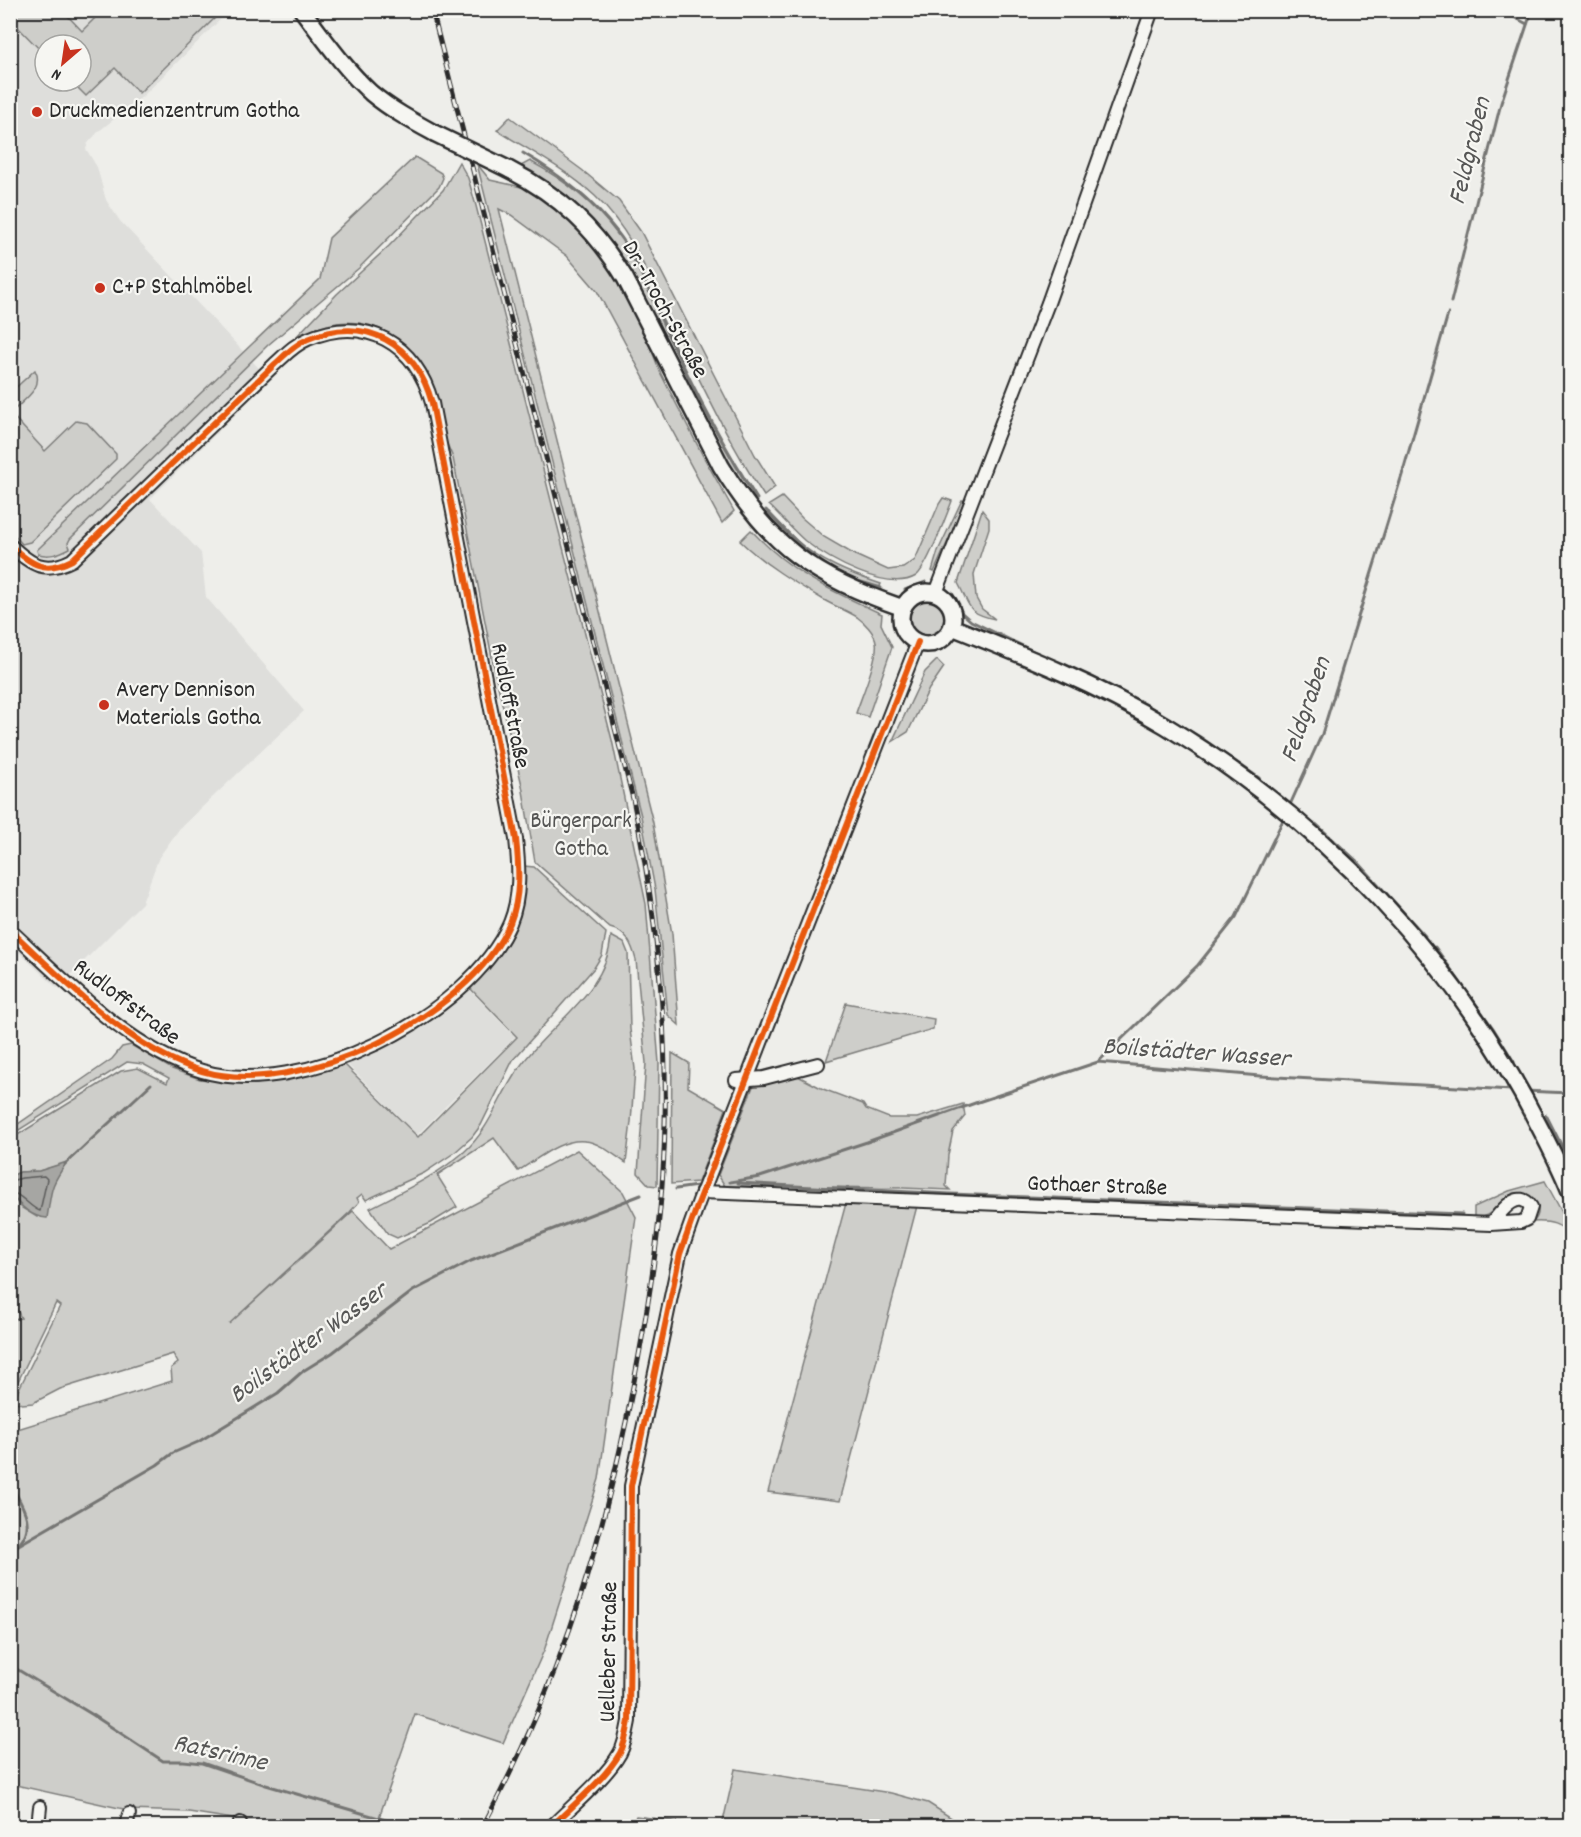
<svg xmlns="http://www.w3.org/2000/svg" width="1581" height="1837" viewBox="0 0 1581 1837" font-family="Dekko,sans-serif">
<rect width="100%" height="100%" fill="#eeeeea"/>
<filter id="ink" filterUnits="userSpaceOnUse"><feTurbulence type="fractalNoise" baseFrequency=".0167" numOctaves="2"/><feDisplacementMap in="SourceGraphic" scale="12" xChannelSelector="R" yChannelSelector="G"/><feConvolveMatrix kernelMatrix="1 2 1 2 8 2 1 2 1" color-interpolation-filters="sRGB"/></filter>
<g filter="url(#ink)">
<g fill="#dededb" fill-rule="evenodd">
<path d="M 10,11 L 229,11 L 142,97 L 99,131 L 88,143 L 86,149 L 97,167 L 106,200 L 120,221 L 270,380 L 150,499 L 201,553 L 206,597 L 304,711 L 180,828 L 159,857 L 142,903 L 57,988 L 10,944 ZM 45,45 L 81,45 L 81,81 L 45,81 Z"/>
<polygon points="467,987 515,1037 417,1135 347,1064 396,1040 439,1012"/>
</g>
<g fill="#cececa" stroke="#7c7c7a" stroke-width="1.5">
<polygon points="10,11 63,11 82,31 102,11 222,11 139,93 115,68 86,96 71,81 81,81 81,45 45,45 45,55 11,20"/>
<path d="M 510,117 L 582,170 L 619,201 L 641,232 L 755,455 L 775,487 L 764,496 C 727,440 700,380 670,320 C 649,276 631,230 595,196 C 566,169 530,151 497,130 Z"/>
<path d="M 415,157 L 441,173 L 443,178 L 439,187 L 359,268 L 268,345 L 70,539 L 68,543 L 70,548 C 58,554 51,557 38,554 L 37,550 L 320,279 L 329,238 Z"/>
<path d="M 530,161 C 563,179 595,204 617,234 C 641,266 653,306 670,341 C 696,395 723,448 755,498 L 753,499 L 730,470 L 627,266 C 617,252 608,238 597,225 C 576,200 546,183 519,167 Z"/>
<path d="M 459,162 L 468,178 L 476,206 L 612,740 L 646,904 L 659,1063 L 657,1186 L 649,1185 L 638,1173 L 646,1063 L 636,960 C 632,945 627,932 610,928 L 535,862 L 522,785 L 496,678 L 453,458 C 449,448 444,438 441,428 C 437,412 436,394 429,378 C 414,343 376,318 337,323 C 322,325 308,332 294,339 L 337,294 L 389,246 L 443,190 Z"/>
<polygon points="477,164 490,180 526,188 555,206 583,232 607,260 642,326 661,374 703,456 734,511 722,523 597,291 567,256 511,215 499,209 653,823 672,934 679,1025 668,1015 655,889 641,816"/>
<path d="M 35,370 C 45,388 23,400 11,413 L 11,392 Z"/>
<polygon points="11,414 45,451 76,421 87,423 116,454 116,459 30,542 22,544 11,531"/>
<path d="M 782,497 L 802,518 L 824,537 L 855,555 L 888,570 L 903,568 L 915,560 L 939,504 L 943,498 L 952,501 C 946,516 927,569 916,576 C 888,593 828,559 805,541 C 792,530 781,516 769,505 Z"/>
<polygon points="962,500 966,501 934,572 932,571 938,551"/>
<path d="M 982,510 L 989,519 L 989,528 L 974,574 L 976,598 L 982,609 L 995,619 C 966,613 971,607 958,583 Z"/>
<path d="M 769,512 C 778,521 787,531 796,540 C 820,562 851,574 881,584 L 878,591 L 838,575 L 798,549 L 765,518 Z"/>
<path d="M 751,530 C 792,574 829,590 882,614 L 881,624 L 892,647 L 868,717 L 856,713 C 861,698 879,655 876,642 C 875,633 864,622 857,617 C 846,610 834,606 824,600 C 795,583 764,564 740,541 Z"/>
<circle cx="927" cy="618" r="19"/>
<polygon points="937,660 944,667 929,689 908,732 892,742 925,672"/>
<path d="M 524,866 L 534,867 L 606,933 L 602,955 L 594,968 L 513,1060 L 481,1125 L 472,1137 L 454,1153 L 424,1173 L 366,1200 L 362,1194 L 357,1198 L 359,1202 L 350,1212 L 229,1324 L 353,1211 L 389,1249 L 577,1150 L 623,1192 L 636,1217 L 599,1479 L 545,1648 L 503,1743 L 415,1714 L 376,1826 L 245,1826 L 245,1821 L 189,1812 L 128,1810 L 11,1784 L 11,1431 L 172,1381 L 171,1368 L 178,1363 L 173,1354 L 60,1389 L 33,1403 L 22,1404 L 13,1401 L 60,1306 L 56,1303 L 11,1396 L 11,1319 L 21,1318 L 11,1297 L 11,1195 L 22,1208 L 37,1217 L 48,1208 C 49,1189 55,1178 66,1163 L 39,1171 L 20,1172 L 11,1176 L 11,1139 L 121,1071 L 138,1068 L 167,1083 L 169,1078 L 143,1064 L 127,1062 L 11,1135 L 11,1129 L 112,1059 L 122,1047 L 131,1045 L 172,1069 L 200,1079 L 256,1084 L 300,1077 L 343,1063 L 418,1137 L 517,1037 L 469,987 C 484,970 505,953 514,931 C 522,910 524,888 524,866 Z"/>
<path d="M 611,936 L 624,943 L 628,953 L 630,1029 L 635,1069 L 631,1122 L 626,1163 C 614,1155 599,1142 585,1141 C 561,1138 538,1159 518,1171 L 494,1138 L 437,1175 L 457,1207 L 431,1223 L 397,1238 L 388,1234 L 370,1208 C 403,1191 436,1176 464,1152 C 490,1129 499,1096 519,1068 C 549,1024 607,994 611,936 Z"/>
<polygon points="846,1003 934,1019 933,1029 826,1061"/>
<polygon points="672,1053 689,1063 688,1087 726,1109 698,1182 671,1184"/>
<polygon points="794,1074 823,1089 863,1104 866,1109 889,1118 917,1118 963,1104 965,1116 953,1131 948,1155 946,1186 950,1190 903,1188 725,1186 718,1175 754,1084"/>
<path d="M 1545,1181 L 1564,1216 L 1570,1237 C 1562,1223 1549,1221 1533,1222 C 1538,1217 1540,1212 1537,1205 C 1535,1200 1532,1197 1527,1195 C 1509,1186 1501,1207 1487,1215 C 1483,1217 1478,1218 1474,1219 L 1474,1207 L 1509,1191 Z"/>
<polygon points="846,1203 917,1206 840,1501 768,1492"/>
<polygon points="735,1769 891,1793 928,1803 964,1826 722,1826"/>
<polygon points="636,1816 711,1826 631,1826"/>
</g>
<path fill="#a6a6a3" stroke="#757573" stroke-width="1.5" d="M 67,1162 C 49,1188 52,1189 47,1218 C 31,1217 21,1206 11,1195 L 11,1176 L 20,1172 L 39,1171 Z"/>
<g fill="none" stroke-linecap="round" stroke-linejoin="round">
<path stroke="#5c5c5b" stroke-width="1.5" d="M 10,1181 L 22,1178 L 44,1176 L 47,1179 L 40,1211 C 29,1207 21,1193 10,1192"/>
<g stroke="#757573" stroke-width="3">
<polyline points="1501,10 1527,24"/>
<path d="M 523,153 C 559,174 591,198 617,232 C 639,259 657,310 672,342 C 697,396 725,449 757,499"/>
<polyline points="1451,302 1501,103 1532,10"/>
<path d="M 766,510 C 788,535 814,561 845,576 C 856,581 869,584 881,588"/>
<polyline points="905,590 926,582"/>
<polyline points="952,593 962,613 971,621 1058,663"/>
<polyline points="1102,683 1127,695"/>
<polyline points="1148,706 1200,737 1259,778"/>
<polyline points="1289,807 1322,734 1402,475 1448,314"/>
<polyline points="1316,824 1358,862 1425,936"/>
<polyline points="1435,947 1493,1028 1514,1062"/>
<polyline points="1098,1062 1198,965 1236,917 1285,816"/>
<polyline points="1524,1091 1570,1093"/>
<polyline points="1546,1115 1570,1162"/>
<polyline points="65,1164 151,1084"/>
<polyline points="730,1182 760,1177 867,1142 978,1102 1098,1062 1260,1076 1512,1090"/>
<polyline points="738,1183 951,1194 1462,1214"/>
<polyline points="676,1189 697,1186"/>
<polyline points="10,1231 15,1222"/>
<path d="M 10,1482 C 20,1503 37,1523 20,1543"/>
<polyline points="10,1550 157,1465 173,1453 198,1442 278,1393 303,1371 332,1353 413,1291 471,1261 641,1195"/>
<polyline points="10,1665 93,1715 163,1761 183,1761 202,1763 266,1785 406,1826"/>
</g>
<g stroke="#2b2b2b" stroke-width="16">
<g id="minor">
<path d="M 10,545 C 31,565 45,574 72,560 L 275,364 C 285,355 295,344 308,339 C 366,314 416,344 432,403 L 516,839 C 519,867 521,896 510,923 C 469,1017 300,1100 202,1071 C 130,1050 64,980 10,930"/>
<polyline points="936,593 1048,303 1152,10"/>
<polyline points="736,1080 764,1078 818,1064"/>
<path d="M 702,1192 L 1491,1224 L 1521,1222 L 1527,1219 L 1531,1207 C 1518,1187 1500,1213 1491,1224"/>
<polyline points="38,1826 40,1807"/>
<polyline points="126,1826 129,1814"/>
<polyline points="240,1826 240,1823"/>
<path d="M 552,1826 C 572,1806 606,1778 620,1753 C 625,1744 627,1732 629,1721 L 631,1486 L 680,1254 L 699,1201 L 918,642"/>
</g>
</g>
<g stroke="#2b2b2b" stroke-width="20">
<g id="major">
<path d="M 302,10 C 324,39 345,69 371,93 C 390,109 412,121 434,133"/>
<path d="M 508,169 C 561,196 595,229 625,278 L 721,466 C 772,549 813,576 903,608"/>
<circle cx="927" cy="618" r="26"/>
<path d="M 952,627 C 1025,656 1098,685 1166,726 C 1324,822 1455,960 1539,1126 C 1550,1147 1561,1169 1570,1191"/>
</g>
</g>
<use href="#minor" stroke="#f6f6f2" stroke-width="12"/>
<use href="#major" stroke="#f6f6f2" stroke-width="15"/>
<g stroke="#2b2b2b" stroke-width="5">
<path id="rail" d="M 432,10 L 633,799 C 659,926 672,1055 662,1185 C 656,1265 642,1343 626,1422 C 595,1568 554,1695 483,1826"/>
</g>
<use href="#rail" stroke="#f6f6f2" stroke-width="3" stroke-dasharray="9" stroke-linecap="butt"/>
<g stroke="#2b2b2b" stroke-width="20" stroke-linecap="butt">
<polyline id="major-bridge" points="434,133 508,169"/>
</g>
<use href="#major-bridge" stroke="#f6f6f2" stroke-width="15"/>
<g stroke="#f6f6f2" stroke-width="10">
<g id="cycleway">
<path d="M 10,545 C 31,565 45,574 72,560 L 275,364 C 285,355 295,344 308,339 C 366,314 416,344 432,403 L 516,839 C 519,867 521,896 510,923 C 469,1017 300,1100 202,1071 C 130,1050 64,980 10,930"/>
<path d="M 552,1826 C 572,1806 606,1778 620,1753 C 625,1744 627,1732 629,1721 L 631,1486 L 680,1254 L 699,1201 L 918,642"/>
</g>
</g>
<use href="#cycleway" stroke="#e8590c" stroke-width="6"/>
</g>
</g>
<g fill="#c8321e" stroke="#f6f6f2" stroke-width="2">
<circle cx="37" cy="112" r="6"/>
<circle cx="100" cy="288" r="6"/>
<circle cx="104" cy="705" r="6"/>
</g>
<g text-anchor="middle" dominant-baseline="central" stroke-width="4.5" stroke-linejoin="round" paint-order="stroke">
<g font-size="24" fill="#2b2b2b" stroke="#f6f6f2" text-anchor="start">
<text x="49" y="112">Druckmedienzentrum Gotha</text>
<text x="112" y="288">C+P Stahlmöbel</text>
<text x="116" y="691">Avery Dennison<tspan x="116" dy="28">Materials Gotha</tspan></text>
</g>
<g font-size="24" fill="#2b2b2b" stroke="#f6f6f2">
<text transform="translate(664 310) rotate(61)">Dr.-Troch-Straße</text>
<text transform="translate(509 706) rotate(79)">Rudloffstraße</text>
<text transform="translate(126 1003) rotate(37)">Rudloffstraße</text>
<text transform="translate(1097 1187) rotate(2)">Gothaer Straße</text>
<text transform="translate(610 1652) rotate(-89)">Uelleber Straße</text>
</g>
<g font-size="24" fill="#545453" stroke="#f6f6f2">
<text x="581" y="822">Bürgerpark<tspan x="581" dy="28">Gotha</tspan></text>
</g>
<g font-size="26" font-style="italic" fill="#565655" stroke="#f6f6f2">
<text transform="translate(1471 151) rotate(-76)">Feldgraben</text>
<text transform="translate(1307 710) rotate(-71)">Feldgraben</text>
<text transform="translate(1196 1054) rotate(4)">Boilstädter Wasser</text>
<text transform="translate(309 1344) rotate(-36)">Boilstädter Wasser</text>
<text transform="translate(220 1754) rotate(13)">Ratsrinne</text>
</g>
</g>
<rect width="1581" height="1837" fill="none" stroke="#f6f6f2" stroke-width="36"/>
<rect x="18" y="18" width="1545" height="1801" fill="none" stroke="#2b2b2b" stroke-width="2" filter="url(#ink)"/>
<g transform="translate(63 63) rotate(209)"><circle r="28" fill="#f6f6f2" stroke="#a5a5a2" stroke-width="1.5"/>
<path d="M0-4.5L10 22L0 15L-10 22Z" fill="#c8321e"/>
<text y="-9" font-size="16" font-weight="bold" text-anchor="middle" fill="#2b2b2b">N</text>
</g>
</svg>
